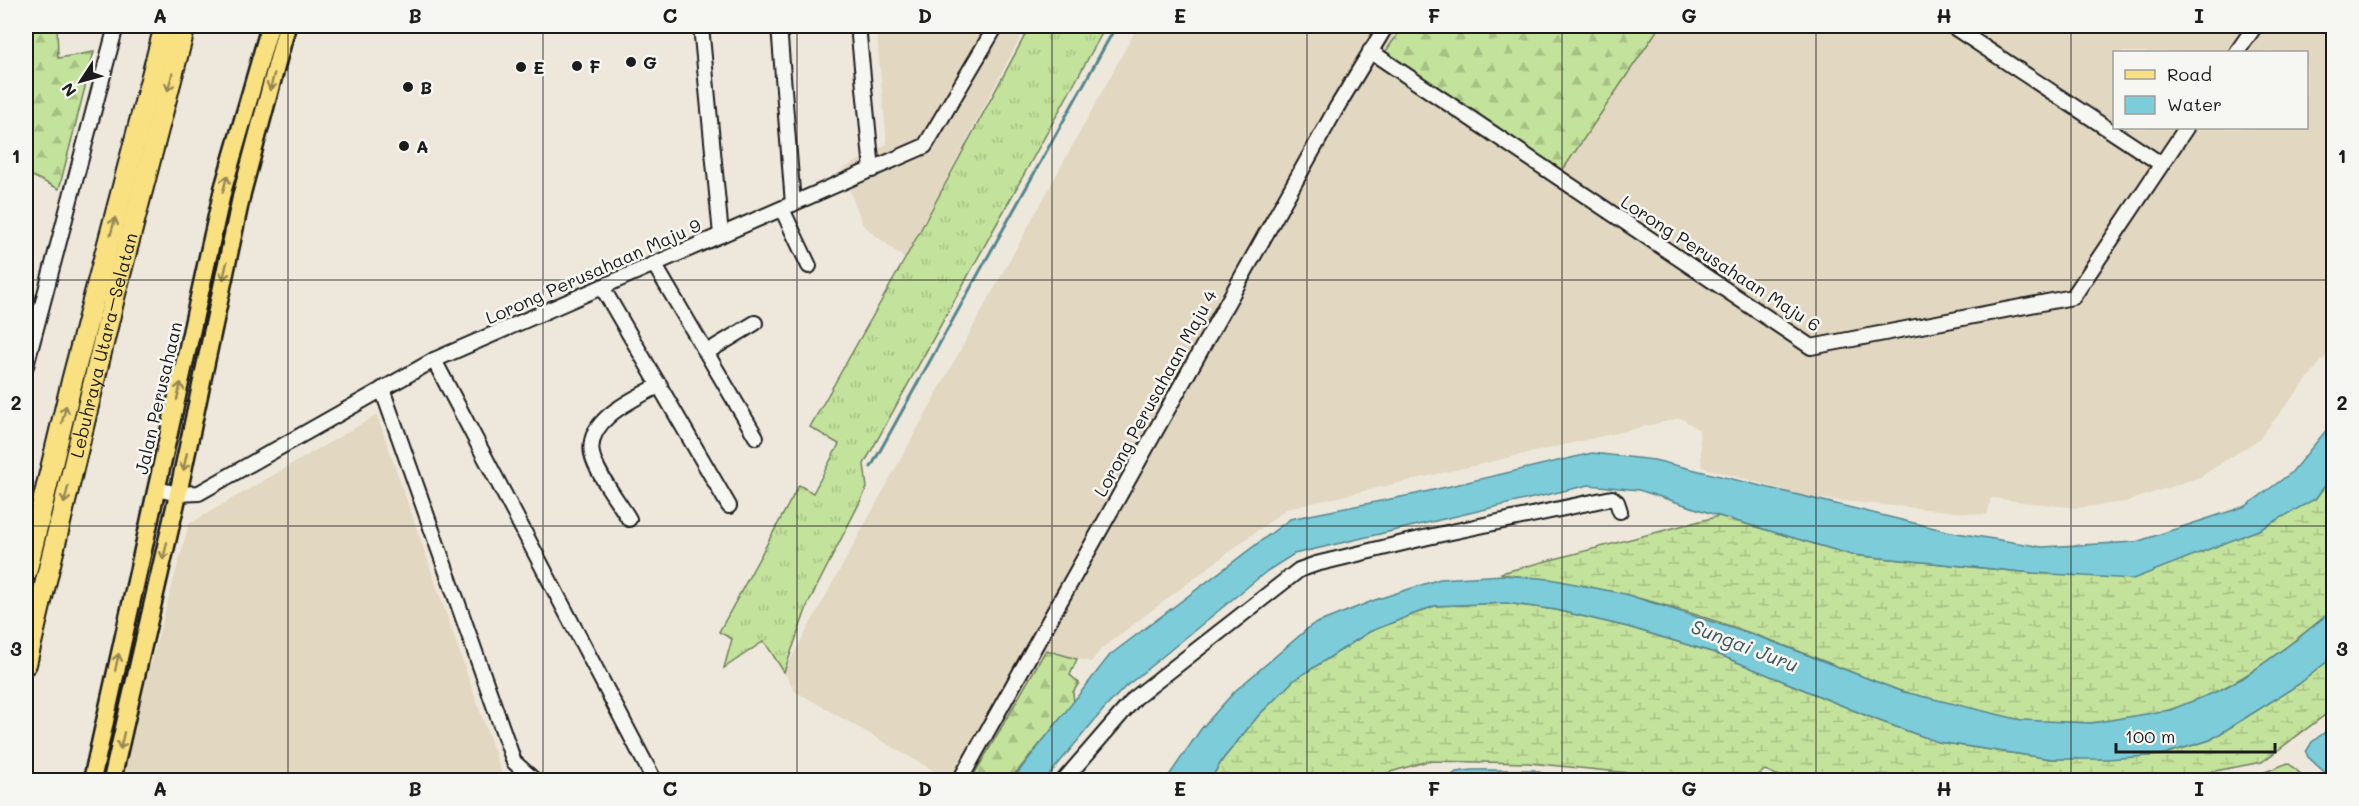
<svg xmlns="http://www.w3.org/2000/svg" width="2359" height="806" viewBox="0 0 2359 806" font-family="Mali,sans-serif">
<defs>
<pattern id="grass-tufts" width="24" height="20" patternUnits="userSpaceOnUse" patternTransform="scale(1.5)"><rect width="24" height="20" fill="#c3e29b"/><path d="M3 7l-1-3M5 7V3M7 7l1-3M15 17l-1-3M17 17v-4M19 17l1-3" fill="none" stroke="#a7c185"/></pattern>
<pattern id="forest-firs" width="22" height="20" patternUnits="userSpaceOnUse" patternTransform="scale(1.5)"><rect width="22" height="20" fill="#c3e29b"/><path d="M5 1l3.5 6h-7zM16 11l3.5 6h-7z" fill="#a7c185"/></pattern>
<pattern id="wetland-marsh" width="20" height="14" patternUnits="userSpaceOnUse" patternTransform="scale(1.5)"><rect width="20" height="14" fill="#c3e29b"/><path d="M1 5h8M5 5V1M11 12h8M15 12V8" fill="none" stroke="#a7c185"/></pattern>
</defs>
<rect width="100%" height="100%" fill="#ede8db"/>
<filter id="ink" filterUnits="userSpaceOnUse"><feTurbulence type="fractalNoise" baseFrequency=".0167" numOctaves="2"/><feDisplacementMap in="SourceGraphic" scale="12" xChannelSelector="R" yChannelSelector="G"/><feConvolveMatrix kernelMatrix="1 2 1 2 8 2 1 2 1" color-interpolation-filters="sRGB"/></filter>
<g filter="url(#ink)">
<g fill="#e2d7c0" fill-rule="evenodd">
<polygon points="876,26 1026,26 905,259 863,225 842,170 887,144"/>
<path d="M 1138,26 L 2333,26 L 2333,347 L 2259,439 L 2200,477 L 2125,502 L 2076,508 L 1991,498 L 1987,515 L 1813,498 L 1702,467 L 1699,430 L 1681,418 L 1286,509 L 1102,648 L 1091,662 L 1046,650 L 971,780 L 950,780 L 795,691 L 784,672 ZM 2114,52 L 2306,52 L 2306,128 L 2114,128 Z"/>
<polygon points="377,415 504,780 119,780 189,524"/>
</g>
<polygon fill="url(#grass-tufts)" stroke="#707f5c" stroke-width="1.5" points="1030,26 1106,26 864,464 867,488 808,604 784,672 764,641 724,668 732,639 719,632 799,485 813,493 839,444 810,427 905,259"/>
<g fill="url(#forest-firs)" stroke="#707f5c" stroke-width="1.5">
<polygon points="26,26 57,26 58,58 94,52 59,189 26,173"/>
<polygon points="1403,26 1660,26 1560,174 1384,54"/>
<polygon points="1046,650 1077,659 1070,675 1079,683 1073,692 1074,703 1010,780 971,780"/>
<polygon points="2288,763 2308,780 2244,780"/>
</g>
<g fill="url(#wetland-marsh)" stroke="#707f5c" stroke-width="1.5">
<path d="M 2333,475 L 2333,610 C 2284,650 2232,693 2169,710 C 2123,723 2068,727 2021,720 C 1997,717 1973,709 1950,704 C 1933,699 1915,696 1898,690 C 1854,674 1811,655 1767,639 C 1682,608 1595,582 1504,575 L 1501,573 L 1719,516 L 1852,555 L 2033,573 L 2315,499 Z"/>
<polygon points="1506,603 1556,610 1628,627 1715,653 1877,720 1938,742 2051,759 2161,755 2210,740 2299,684 2333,657 2333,709 2262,762 2168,780 1789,780 1765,770 1752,780 1700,780 1529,763 1428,761 1363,780 1210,780 1223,759 1258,716 1294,680 1369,632 1434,606"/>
</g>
<g fill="#7dccd9" stroke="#56868d" stroke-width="1.5">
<polygon points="2333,422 2333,475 2315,499 2261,529 2133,579 2033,573 1852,555 1719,516 1639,490 1589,485 1294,554 1267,571 1124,688 1103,710 1045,780 1012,780 1110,655 1290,519 1416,494 1592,453 1654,460 1951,532 2042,547 2136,542 2246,506 2291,473"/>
<polygon points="1504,575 1550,579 1625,594 1766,639 1900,691 2021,720 2092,723 2170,710 2218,691 2243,678 2296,640 2333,610 2333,657 2299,684 2210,740 2161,755 2107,759 2051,759 1938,742 1877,720 1715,653 1628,627 1556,610 1506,603 1434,606 1369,632 1294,680 1258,716 1223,759 1210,780 1166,780 1201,729 1235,691 1312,625 1375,600 1440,579"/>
<polygon points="2333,726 2334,780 2333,780 2308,757 2306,752 2312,742"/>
<polygon points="1472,770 1534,770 1542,773 1547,780 1451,780 1452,775 1456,772"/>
</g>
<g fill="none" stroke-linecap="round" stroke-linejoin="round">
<polyline stroke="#56868d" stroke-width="3" points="871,467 1116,26"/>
<g stroke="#1c1c1c" stroke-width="18">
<g id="minor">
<polyline points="701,26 721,235"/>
<polyline points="779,26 793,204"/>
<polyline points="858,26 872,170"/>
<polyline points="1952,26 2161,164"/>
<polyline points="1370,51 1811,347 2073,297 2186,128"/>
<polyline points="2237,52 2255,26"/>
<polyline points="782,209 809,266"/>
<polyline points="654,264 756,437"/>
<polyline points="602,287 729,506"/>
<polyline points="707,352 755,323"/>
<polyline points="434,360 654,780"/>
<polyline points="26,366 116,26"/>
<polyline points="382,389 514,762 534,780"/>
<polyline points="157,489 178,494 199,493 434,360 925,146 996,26"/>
<path d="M 629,519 C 619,502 596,473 592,454 C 585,419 636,398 660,385"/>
<polyline points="960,780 1337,107 1386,26"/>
<polyline points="1064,780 1135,698 1299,570 1316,564 1428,537 1602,500 1612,498 1617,502 1620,511"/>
</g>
</g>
<g stroke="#1c1c1c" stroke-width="21">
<g id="major">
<polyline points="92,780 223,189 270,26"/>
<polyline points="112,780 178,494 242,193 287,26"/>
</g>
</g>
<g stroke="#1c1c1c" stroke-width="24">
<g id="highway">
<polyline points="26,573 72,381 165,26"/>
<path id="s1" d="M 26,664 L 115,294 L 185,26"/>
</g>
</g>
<use href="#minor" stroke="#f6f6f2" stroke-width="14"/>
<use href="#major" stroke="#f9e181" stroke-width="16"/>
<use href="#highway" stroke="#f9e181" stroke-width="20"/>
</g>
<defs><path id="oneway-shaft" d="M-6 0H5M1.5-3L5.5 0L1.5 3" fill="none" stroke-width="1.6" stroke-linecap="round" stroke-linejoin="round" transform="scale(1.5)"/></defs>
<g stroke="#968854">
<use href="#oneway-shaft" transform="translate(170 82) rotate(105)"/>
<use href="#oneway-shaft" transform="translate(272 82) rotate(105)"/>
<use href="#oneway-shaft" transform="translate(225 184) rotate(-75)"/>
<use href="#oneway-shaft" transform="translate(113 226) rotate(-75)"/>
<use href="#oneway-shaft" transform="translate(225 271) rotate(102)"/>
<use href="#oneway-shaft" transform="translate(179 391) rotate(-77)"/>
<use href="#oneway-shaft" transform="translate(64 414) rotate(-76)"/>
<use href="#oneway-shaft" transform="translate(185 462) rotate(102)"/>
<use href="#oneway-shaft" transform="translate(66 495) rotate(104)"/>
<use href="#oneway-shaft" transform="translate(165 551) rotate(103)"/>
<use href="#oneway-shaft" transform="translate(117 662) rotate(-78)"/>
<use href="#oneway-shaft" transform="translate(122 741) rotate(103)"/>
</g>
</g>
<path fill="none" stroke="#1c1c1c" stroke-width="1.5" stroke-opacity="0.55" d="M 288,26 L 288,780M 543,26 L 543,780M 797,26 L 797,780M 1052,26 L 1052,780M 1307,26 L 1307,780M 1562,26 L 1562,780M 1816,26 L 1816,780M 2071,26 L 2071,780M 26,280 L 2334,280M 26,526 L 2334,526"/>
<g fill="#1c1c1c" stroke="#f6f6f2" stroke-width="2">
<circle cx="631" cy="62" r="6"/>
<circle cx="577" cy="66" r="6"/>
<circle cx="521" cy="67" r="6"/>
<circle cx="408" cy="87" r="6"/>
<circle cx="404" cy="146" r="6"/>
</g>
<g text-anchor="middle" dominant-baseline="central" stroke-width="5" stroke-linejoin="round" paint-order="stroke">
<g font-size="18" font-weight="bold" fill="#1c1c1c" stroke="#f6f6f2" text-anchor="start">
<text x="643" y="62">G</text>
<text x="589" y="66">F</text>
<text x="533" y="67">E</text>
<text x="420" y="87">B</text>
<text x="416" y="146">A</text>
</g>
<g font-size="18" fill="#1c1c1c" stroke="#f6f6f2">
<text transform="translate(1721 263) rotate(33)">Lorong Perusahaan Maju 6</text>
<text transform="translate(593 271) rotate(-24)">Lorong Perusahaan Maju 9</text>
<text stroke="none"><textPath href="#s1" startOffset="328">Lebuhraya Utara–Selatan</textPath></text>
<text transform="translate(1155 393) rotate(-61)">Lorong Perusahaan Maju 4</text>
<text transform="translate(158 398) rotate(-77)">Jalan Perusahaan</text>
</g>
<g font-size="20" font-style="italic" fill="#3e5a5e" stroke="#f6f6f2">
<text transform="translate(1745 645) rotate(21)">Sungai Juru</text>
</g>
</g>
<rect width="2359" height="806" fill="none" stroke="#f6f6f2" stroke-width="66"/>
<rect x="2113" y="51" width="195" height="78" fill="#f6f6f2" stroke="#9f9f9c" stroke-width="1.5"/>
<rect x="2125" y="70" width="30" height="9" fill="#f9e181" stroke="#9f9f9c" stroke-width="1.5"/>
<text x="2167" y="81" font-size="18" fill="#1c1c1c">Road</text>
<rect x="2125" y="96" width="30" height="18" fill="#7dccd9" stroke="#9f9f9c" stroke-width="1.5"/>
<text x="2167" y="111" font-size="18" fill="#1c1c1c">Water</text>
<g transform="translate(81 81) rotate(234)" stroke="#f6f6f2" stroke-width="4.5" paint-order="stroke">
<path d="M0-4.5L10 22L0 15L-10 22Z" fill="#1c1c1c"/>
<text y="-9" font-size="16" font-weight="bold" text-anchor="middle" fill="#1c1c1c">N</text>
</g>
<path d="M2116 743v9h159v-9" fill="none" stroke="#1c1c1c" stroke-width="3"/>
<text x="2125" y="743" font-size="18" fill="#1c1c1c" stroke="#f6f6f2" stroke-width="4.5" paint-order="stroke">100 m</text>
<rect x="33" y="33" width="2293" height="740" fill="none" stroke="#1c1c1c" stroke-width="2"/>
<g font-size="20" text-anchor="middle" font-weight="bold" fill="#1c1c1c">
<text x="160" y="23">A</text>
<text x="415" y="23">B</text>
<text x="670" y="23">C</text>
<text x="925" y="23">D</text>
<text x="1180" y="23">E</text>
<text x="1434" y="23">F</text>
<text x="1689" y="23">G</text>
<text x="1944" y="23">H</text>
<text x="2199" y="23">I</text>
<text x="16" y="163">1</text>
<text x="2342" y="163">1</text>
<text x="16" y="410">2</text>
<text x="2342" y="410">2</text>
<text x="16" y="656">3</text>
<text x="2342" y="656">3</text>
<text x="160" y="796">A</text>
<text x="415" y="796">B</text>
<text x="670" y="796">C</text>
<text x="925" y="796">D</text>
<text x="1180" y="796">E</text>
<text x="1434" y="796">F</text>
<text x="1689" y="796">G</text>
<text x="1944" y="796">H</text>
<text x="2199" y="796">I</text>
</g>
</svg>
